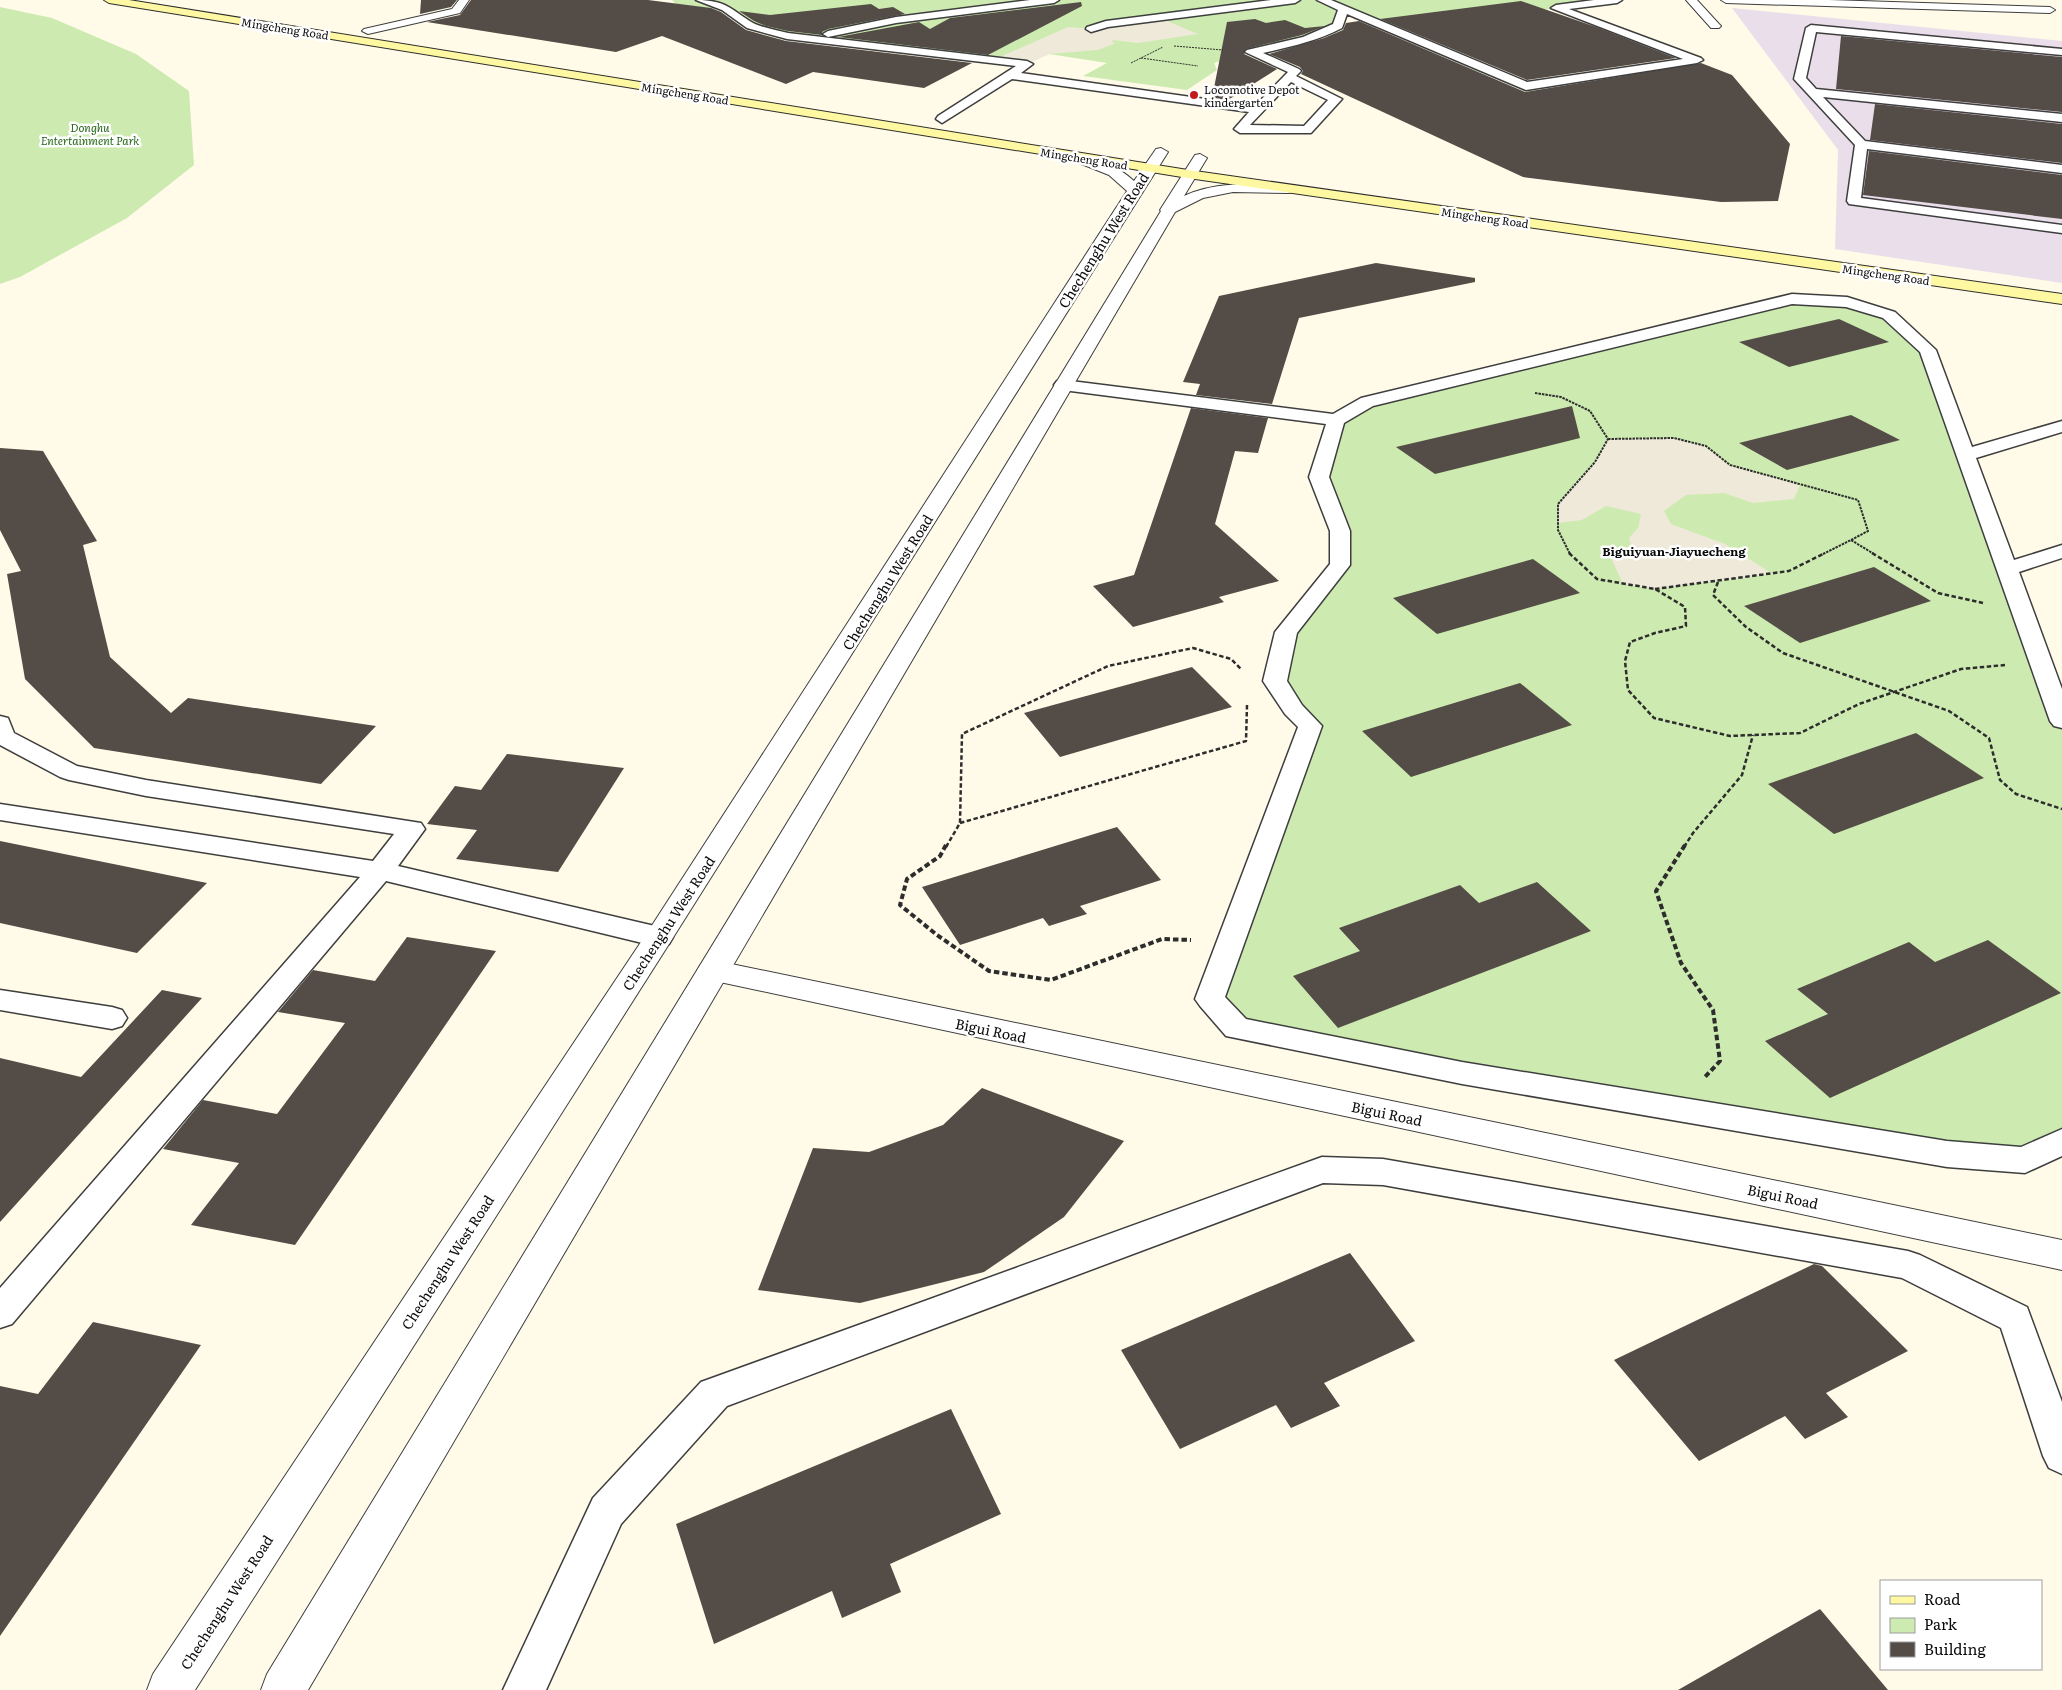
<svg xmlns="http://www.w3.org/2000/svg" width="2062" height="1690" viewBox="0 0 2062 1690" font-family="Literata,serif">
<rect width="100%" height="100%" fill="#fffbe8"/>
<polygon fill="#eadeeb" points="1732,8 2062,41 2062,283 1835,249 1838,150"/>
<g fill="#cdebb0">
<polygon points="672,0 1617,0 1394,30 1343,9 1338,26 1323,34 1251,52 1214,63 1217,70 1187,90 1083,76 1107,63 1049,54 1027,64 787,36 751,26 716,9 678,6"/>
<polygon points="0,7 52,18 136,54 189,91 194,165 127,218 20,277 0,284"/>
<polygon points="1792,299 1847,302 1889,315 1928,350 2062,721 2062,1141 2025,1160 1237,1028 1210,999 1310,726 1275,681 1286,632 1340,565 1319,477 1336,420 1367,402"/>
</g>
<g fill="#eee9d8">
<polygon points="1158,17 1198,34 1138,43 1112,40 1114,44 1098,50 1049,54 1027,64 993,60 1068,27 1091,29"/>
<polygon points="1674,438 1706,446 1730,465 1800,485 1794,499 1753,503 1724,493 1686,495 1664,511 1671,524 1725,544 1773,574 1655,589 1623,584 1611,558 1634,556 1629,538 1638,528 1641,514 1606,506 1582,520 1558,523 1558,504 1595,462 1608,439"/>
</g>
<g fill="#544c46">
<polygon points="421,0 457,0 451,7 420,14"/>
<polygon points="471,0 648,0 711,8 721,12 746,30 786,41 972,63 924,88 813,72 786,84 662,36 616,52 427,22 460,15"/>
<polygon points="1521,1 1599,28 1676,58 1527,80 1380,19"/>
<polygon points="1081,2 1082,6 988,55 838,37 919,22 930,29 950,18"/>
<polygon points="871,4 879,9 893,7 905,14 828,29 822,32 822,35 788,31 766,26 754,21 739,11 770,15"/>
<polygon points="1255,19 1266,23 1285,20 1305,28 1325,26 1302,35 1246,49 1244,54 1277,69 1228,100 1212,98 1227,22"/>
<polygon points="1359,21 1525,92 1701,63 1732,75 1790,144 1778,201 1721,202 1523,177 1301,74 1303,71 1300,67 1269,54 1324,38 1343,30 1346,23"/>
<polygon points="1841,36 2062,57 2062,112 1836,89"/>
<polygon points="1875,104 2062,124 2062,163 1870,140"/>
<polygon points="1869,151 2062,175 2062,219 1863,195"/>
<polygon points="1376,263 1475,278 1475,282 1299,318 1272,404 1196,395 1200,384 1183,382 1219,296"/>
<polygon points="1839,319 1889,342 1789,367 1739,342"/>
<polygon points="1572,406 1580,438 1435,474 1396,447"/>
<polygon points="1191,408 1268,418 1258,453 1235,451 1215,524 1279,581 1219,597 1224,602 1133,627 1093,586 1134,575"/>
<polygon points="1851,415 1900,440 1787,470 1739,443"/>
<polygon points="0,448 43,451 97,541 83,545 110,657 171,713 188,698 376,726 321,784 94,748 25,679 7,574 21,571 0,530"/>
<polygon points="1533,559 1580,593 1437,634 1393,598"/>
<polygon points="1874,567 1931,601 1800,643 1744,606"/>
<polygon points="1192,667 1232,707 1060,757 1024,713"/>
<polygon points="1520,683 1572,725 1411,777 1362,731"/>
<polygon points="1916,733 1984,778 1834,834 1768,784"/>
<polygon points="507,754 624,768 558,872 456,859 477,830 427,824 455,786 481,790"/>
<polygon points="1117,827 1161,880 1080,906 1087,914 1049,926 1043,918 960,945 922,887"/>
<polygon points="0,841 207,883 137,953 0,923"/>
<polygon points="1537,882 1591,931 1338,1028 1293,976 1360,951 1339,928 1460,885 1479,903"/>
<polygon points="407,937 496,951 295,1245 191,1225 239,1163 163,1149 203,1100 277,1114 345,1023 278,1012 313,970 375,981"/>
<polygon points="1988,940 2061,993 1830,1098 1765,1041 1828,1014 1797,989 1909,942 1935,962"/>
<polygon points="162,990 202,998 0,1222 0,1058 81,1077"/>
<polygon points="982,1088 1124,1141 1064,1217 984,1272 860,1303 758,1290 813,1148 869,1152 943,1125"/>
<polygon points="1350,1253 1415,1341 1324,1383 1340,1406 1291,1428 1276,1405 1180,1449 1121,1350"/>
<polygon points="1814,1264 1822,1266 1908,1351 1826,1393 1848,1417 1805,1439 1785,1416 1699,1461 1614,1360"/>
<polygon points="93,1322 201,1345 0,1636 0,1386 38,1394"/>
<polygon points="951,1409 1001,1514 890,1564 901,1592 842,1618 832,1591 714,1644 676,1524"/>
<polygon points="1820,1609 1888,1690 1678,1690"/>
</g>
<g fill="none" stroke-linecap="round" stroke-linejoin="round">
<g stroke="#3e3e3e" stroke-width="3">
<g id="service">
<path d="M 696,0 C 726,0 730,9 753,23 C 763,28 777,30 788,33 L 1027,61 L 1033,64 L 1021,73 L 1255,106 L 1288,72 L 1245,52 L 1247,50 L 1303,37 L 1333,24 L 1338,10 L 1317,0 L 1331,0 L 1527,82 L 1683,59 L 1551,8 L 1556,5 L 1594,0 L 1622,0 L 1617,3 L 1569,9 L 1701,58 L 1703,60 L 1697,63 L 1526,90 L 1347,14 L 1342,28 C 1317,41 1290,47 1263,53 L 1299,69 L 1301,71 L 1296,76 L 1342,99 L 1311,133 L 1240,133 L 1234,129 L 1249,112 L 1012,79 L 942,123 L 936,119 L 938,116 L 1016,66 L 787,39 L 747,28 L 722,10 ZM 1291,82 L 1328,100 L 1304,126 L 1250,125 Z"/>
<polygon points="1030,0 1059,0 1054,3 896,23 828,37 823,34 828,31 896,17"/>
<polygon points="1271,0 1300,0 1295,3 1108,27 1091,32 1086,29 1087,27 1106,21"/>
<polygon points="1811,25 2062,49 2062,55 1816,32 1806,78 1816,89 2062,114 2062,122 1823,97 1865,141 2062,165 2062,173 1867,149 1861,198 2062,225 2062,233 1849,204 1847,201 1855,145 1794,79 1806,28"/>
<polygon points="1792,294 1847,297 1895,312 1936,350 1972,447 2062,421 2062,432 1976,458 2014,560 2062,545 2062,558 2019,572 2062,689 2062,728 2054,726 2050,721 1920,352 1883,318 1846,307 1792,304 1373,406 1344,423 1329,477 1350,531 1350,565 1297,633 1287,681 1302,705 1322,726 1225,997 1246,1019 1462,1062 1947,1141 2021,1147 2062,1129 2062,1156 2025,1173 1947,1167 1462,1084 1226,1036 1200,1006 1195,999 1298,727 1285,714 1263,681 1275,632 1330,564 1330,531 1309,477 1326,424 1063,390 1057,389 1054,385 1057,381 1063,380 1333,414 1361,398"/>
<polygon points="0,716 8,718 14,733 77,766 146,780 421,823 425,829 398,866 659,927 669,930 673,937 669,944 659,947 386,881 12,1324 0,1328 0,1288 360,877 0,820 0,804 373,861 394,834 146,796 69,780 60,777 0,745"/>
<polygon points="0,990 112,1007 122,1010 127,1018 122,1026 112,1029 0,1010"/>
<polygon points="1322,1157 1383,1159 1908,1251 1920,1255 2027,1307 2062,1402 2062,1474 2049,1468 2043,1456 2001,1328 1902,1278 1383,1185 1323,1183 727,1406 621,1524 546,1690 503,1690 593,1498 701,1382"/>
</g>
</g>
<g stroke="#3e3e3e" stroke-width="2">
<g id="minor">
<polygon points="459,0 469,0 460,13 368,34 362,31 364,29 452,9"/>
<polygon points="1686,0 1697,0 1719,24 1721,26 1719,28 1711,28"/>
<polygon points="1721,0 1829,0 2050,7 2055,10 2050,13 1726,3"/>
<polygon points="712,960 2062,1240 2062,1270 701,978 697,971 701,964"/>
</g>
</g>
<g stroke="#3e3e3e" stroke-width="2">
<g id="tertiary">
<path d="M 1161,148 L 1168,152 L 669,944 L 195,1690 L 147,1690 L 153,1674 L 649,930 L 1127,191 L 1109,175 L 1069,159 L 1067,156 L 1074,152 C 1095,157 1118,166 1134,181 L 1156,149 Z"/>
<path d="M 1200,154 L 1207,158 L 1184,196 C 1217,181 1253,184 1288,185 L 1293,186 L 1295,189 L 1293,192 L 1288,193 L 1233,192 L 1203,198 L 1175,212 L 308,1690 L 261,1690 L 267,1674 L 1161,211 L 1160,210 L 1195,155 Z"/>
</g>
</g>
<g stroke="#2d2d2d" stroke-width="2">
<polygon id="secondary" points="104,0 129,0 1188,170 2062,294 2062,304 1188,178 109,3"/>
</g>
<g stroke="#2d2d2d" stroke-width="1" stroke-dasharray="2 1" stroke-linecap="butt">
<polyline points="1174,46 1223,50"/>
<polyline points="1141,58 1198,66"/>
<polyline points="1131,63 1163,47"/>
</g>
<g stroke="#2d2d2d" stroke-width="2" stroke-dasharray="2.5 1" stroke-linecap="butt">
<polyline points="1535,393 1561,397 1590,411 1608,439 1595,462 1558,504 1558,530 1570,554"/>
<polyline points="1608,439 1674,438 1706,446 1730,465 1858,500 1868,531 1851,540"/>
<polyline points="1823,554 1851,540 1874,554"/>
</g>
<g stroke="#2d2d2d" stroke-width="2.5" stroke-dasharray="4.5 2.5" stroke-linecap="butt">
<polyline points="1569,553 1597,579 1655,589 1685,607 1686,626 1655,633 1630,642 1625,661 1628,690 1654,718 1730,736 1800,733 1859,704 1961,669 2005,665"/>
<polyline points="1872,553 1938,593 1983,603"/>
<polyline points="1718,582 1713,595 1746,627 1783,653 1949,711 1989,738 2000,780 2016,794 2062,809"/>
<polyline points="1655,589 1789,571 1825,553"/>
<polyline points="960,823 1246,741 1247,705"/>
<polyline points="946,847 960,823 962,734 1108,666 1193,648 1231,659 1241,669"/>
<polyline points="1684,847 1693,833 1742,775 1753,735"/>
</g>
<g stroke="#2d2d2d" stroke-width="4" stroke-dasharray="5.5 3" stroke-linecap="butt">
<polyline points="946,845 940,856 907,879 900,905 937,935 989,971 1051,980 1162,939 1191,940"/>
<polyline points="1685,845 1656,891 1681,963 1713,1010 1720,1061 1705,1077"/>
</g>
<use href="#service" fill="#fff" fill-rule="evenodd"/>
<use href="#minor" fill="#fff" fill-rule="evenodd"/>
<use href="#tertiary" fill="#fff" fill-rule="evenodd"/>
<use href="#secondary" fill="#fff8a3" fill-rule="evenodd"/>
</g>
<circle fill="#c31a1d" stroke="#fff" stroke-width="2" cx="1194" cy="95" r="5"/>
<g text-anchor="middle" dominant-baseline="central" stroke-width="5" stroke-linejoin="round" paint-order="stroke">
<g font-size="11" fill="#0b0b0b" stroke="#fff">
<text transform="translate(285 28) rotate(9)">Mingcheng Road</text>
<text transform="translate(685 93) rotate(9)">Mingcheng Road</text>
<text transform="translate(1084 158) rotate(9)">Mingcheng Road</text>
<text transform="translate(1485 217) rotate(8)">Mingcheng Road</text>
<text transform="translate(1886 274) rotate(8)">Mingcheng Road</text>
</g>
<g font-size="11" fill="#0b0b0b" stroke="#fff" text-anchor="start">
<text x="1204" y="89">Locomotive Depot<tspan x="1204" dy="13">kindergarten</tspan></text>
</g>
<g font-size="11" font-style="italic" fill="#256618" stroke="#fff">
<text x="90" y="127">Donghu<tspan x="90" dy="13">Entertainment Park</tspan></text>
</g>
<g font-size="12" font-weight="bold" fill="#0b0b0b" stroke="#fff">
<text x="1674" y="551">Biguiyuan-Jiayuecheng</text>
</g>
<g font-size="14" fill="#0b0b0b" stroke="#fff">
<text transform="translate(1103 240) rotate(-58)">Chechenghu West Road</text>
<text transform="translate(887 582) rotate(-58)">Chechenghu West Road</text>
<text transform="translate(668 923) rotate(-57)">Chechenghu West Road</text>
<text transform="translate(991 1030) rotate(12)">Bigui Road</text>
<text transform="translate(1387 1113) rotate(12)">Bigui Road</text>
<text transform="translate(1783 1196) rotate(12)">Bigui Road</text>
<text transform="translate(447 1262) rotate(-57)">Chechenghu West Road</text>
<text transform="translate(226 1602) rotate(-57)">Chechenghu West Road</text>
</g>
</g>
<rect x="1880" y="1580" width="162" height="90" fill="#ffffff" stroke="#9d9d9d"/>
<rect x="1890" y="1596" width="25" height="8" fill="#fff8a3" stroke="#9d9d9d"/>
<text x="1924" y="1605" font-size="15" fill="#0b0b0b">Road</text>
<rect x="1890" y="1618" width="25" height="15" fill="#cdebb0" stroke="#9d9d9d"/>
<text x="1924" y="1630" font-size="15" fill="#0b0b0b">Park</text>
<rect x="1890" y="1642" width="25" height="15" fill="#544c46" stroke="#9d9d9d"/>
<text x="1924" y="1655" font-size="15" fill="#0b0b0b">Building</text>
</svg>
